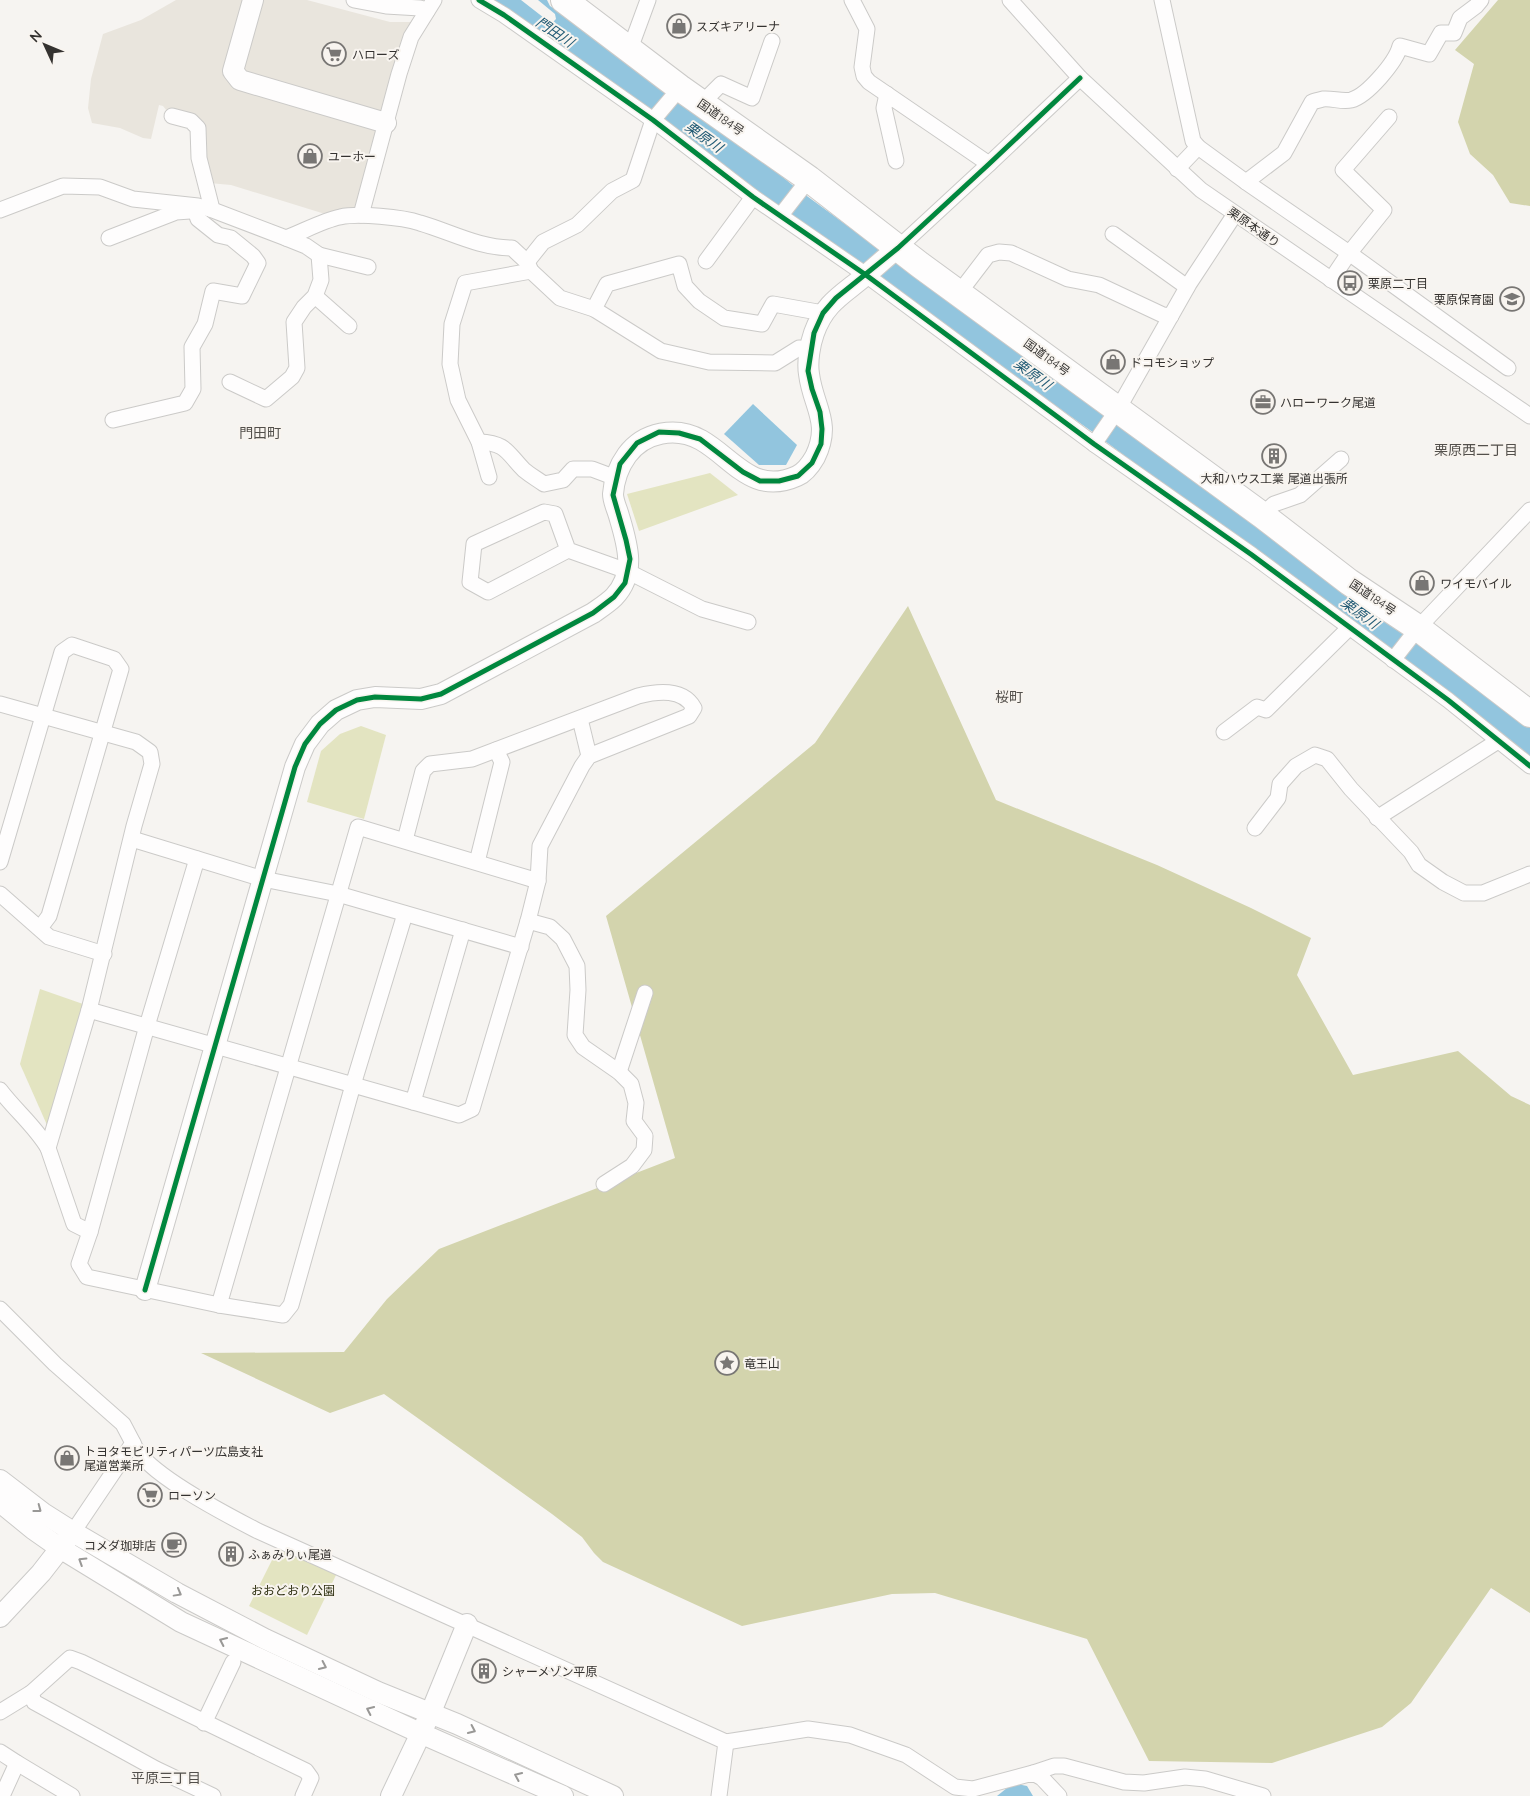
<svg xmlns="http://www.w3.org/2000/svg" width="1530" height="1796" viewBox="0 0 1530 1796" font-family="Quicksand,'Noto Sans JP',sans-serif">
<rect width="100%" height="100%" fill="#f6f4f1"/>
<polygon fill="#e9e5dd" points="176,0 307,0 390,22 415,22 360,208 325,214 231,185 209,183 200,127 167,111 163,106 159,105 151,139 143,138 120,128 92,123 88,108 91,79 103,34 141,20"/>
<g fill="#e3e4c1">
<polygon points="710,473 738,495 639,531 627,494"/>
<polygon points="361,726 386,735 364,819 307,802 321,751 340,734"/>
<polygon points="40,989 83,1004 47,1125 20,1064"/>
<polygon points="278,1548 337,1573 307,1635 249,1606"/>
</g>
<g fill="#d3d4ad">
<polygon points="1498,0 1530,0 1530,206 1510,203 1493,175 1470,154 1458,122 1474,64 1455,50"/>
<polygon points="908,606 996,800 1157,865 1251,908 1311,938 1297,975 1353,1075 1458,1051 1511,1096 1530,1105 1530,1613 1491,1588 1411,1703 1382,1727 1272,1763 1149,1761 1087,1639 935,1593 892,1594 742,1626 603,1562 594,1553 582,1537 552,1514 384,1394 330,1413 201,1353 344,1352 387,1299 439,1249 675,1158 606,916 815,743"/>
</g>
<g fill="#92c5de">
<polygon points="485,0 521,0 548,21 553,22 556,19 555,14 538,0 547,0 550,6 744,145 796,188 1503,707 1530,728 1530,761 1101,438 805,227 788,212"/>
<polygon points="753,404 797,445 786,465 759,465 724,434"/>
<polygon points="1017,1784 1027,1786 1033,1796 997,1796 1007,1788"/>
</g>
<g fill="none" stroke-linecap="round" stroke-linejoin="round">
<g stroke="#cbcac8" stroke-width="17">
<g id="street">
<polyline points="354,0 386,6 420,8 427,11"/>
<polyline points="479,0 504,15 653,120 753,197 866,275 1094,444 1252,555 1448,700 1530,766"/>
<polyline points="852,0 867,29 862,67 864,76 869,82 989,164"/>
<polyline points="1010,0 1080,78 1201,190 1530,416"/>
<polyline points="1162,0 1193,141 1198,147 1246,182 1349,253 1508,368"/>
<polyline points="630,49 648,0"/>
<polyline points="887,94 884,108 896,161"/>
<polyline points="702,103 721,84 752,98 772,41"/>
<polyline points="172,116 191,121 198,128 199,158 211,205 210,209"/>
<polyline points="1177,169 1198,147"/>
<path d="M 1246,182 L 1284,153 L 1312,102 C 1315,101 1319,100 1323,99 C 1332,98 1342,102 1351,100 C 1367,96 1396,62 1400,46 L 1429,54 L 1441,33 L 1454,33 L 1460,18 L 1476,6 L 1481,0"/>
<path d="M 0,210 L 63,186 L 100,187 L 133,199 L 198,206 L 210,209 L 286,238 C 302,232 324,220 340,217 C 358,213 402,217 420,223 C 451,232 479,248 512,248 L 527,262 L 531,271 L 560,298 L 594,309 L 661,351 L 709,362 L 775,363 L 799,348 L 811,349"/>
<polyline points="361,215 399,74 411,37 434,0"/>
<polyline points="781,215 809,179"/>
<polyline points="1113,234 1187,287"/>
<polyline points="109,238 176,212 190,211"/>
<polyline points="898,248 989,164 1080,78"/>
<polyline points="319,255 368,267"/>
<polyline points="706,261 753,197"/>
<polyline points="527,262 543,242 577,225 612,191 633,180 653,120 680,88"/>
<polyline points="1331,280 1347,256 1384,210 1343,170 1389,117"/>
<polyline points="959,293 988,255 999,252 1011,253 1068,279 1099,285 1163,315 1171,316"/>
<polyline points="315,296 349,326"/>
<polyline points="594,309 607,284 679,264 685,286 699,301 724,318 762,324 773,304 823,313"/>
<polyline points="230,382 266,399 292,377 297,368 294,322 304,307 315,296 321,280 319,255 306,246 286,238"/>
<polyline points="113,420 185,403 193,389 192,347 205,324 213,291 242,296 258,263 253,256 231,238 218,235 198,219 195,210"/>
<path d="M 479,442 C 507,443 507,453 524,470 C 530,475 537,479 544,484 L 563,480 L 573,469 L 592,469 L 616,478"/>
<polyline points="1094,444 1118,409 1189,284 1235,214"/>
<polyline points="489,477 479,442 458,400 450,364 452,324 465,283 531,271"/>
<polyline points="1262,515 1274,504 1300,495 1341,459"/>
<polyline points="568,550 555,514 544,512 474,544 470,582 488,592 568,550 627,571 702,609 748,622"/>
<polyline points="1393,660 1418,628 1530,510"/>
<polyline points="0,704 136,742 150,752 152,764 134,826 89,1010 48,1148 74,1224 90,1232"/>
<polyline points="580,719 589,756"/>
<polyline points="1224,732 1257,707 1266,710 1349,628"/>
<polyline points="1377,818 1498,741"/>
<polyline points="1255,828 1278,798 1280,784 1296,766 1315,755 1327,759 1351,789 1411,852 1419,865 1443,882 1464,893 1483,893 1530,874"/>
<polyline points="132,839 263,879 338,894 521,947"/>
<polyline points="197,859 147,1026 90,1232 79,1264 87,1277 219,1305 283,1315 291,1305 353,1085 405,914"/>
<polyline points="0,862 62,652 72,645 114,659 121,669 49,916 40,928"/>
<polyline points="477,862 502,762 496,750"/>
<polyline points="0,894 49,937 104,954"/>
<polyline points="528,921 550,927 563,939 577,966 578,990 575,1035 583,1047 619,1072 631,1084 636,1103 634,1121 645,1136 644,1150 632,1166 604,1184"/>
<path d="M 89,1010 L 459,1115 L 472,1109 L 528,921 L 538,881 L 540,846 L 582,766 L 589,756 L 689,716 L 694,708 C 683,688 658,691 638,696 L 472,759 L 430,764 L 423,771 L 405,840"/>
<polyline points="619,1072 645,993"/>
<path d="M 0,1090 C 15,1110 35,1126 48,1148"/>
<polyline points="413,1102 463,930"/>
<polyline points="219,1305 358,827 538,881"/>
<polyline points="0,1309 55,1364 123,1424 133,1443 73,1532"/>
<path d="M 133,1443 C 144,1473 229,1516 258,1531 L 726,1742 L 719,1796"/>
<polyline points="31,1693 34,1702 156,1769 213,1796"/>
<polyline points="0,1712 31,1693 70,1658 81,1662 306,1771 311,1778 303,1796"/>
<polyline points="204,1723 233,1662"/>
<polyline points="726,1742 808,1729 850,1735 906,1755 955,1787 973,1789 1033,1773 1042,1778 1059,1796"/>
<polyline points="0,1752 17,1763 72,1796"/>
<polyline points="1033,1773 1054,1766 1064,1766 1124,1782 1144,1783 1185,1777 1205,1779 1263,1796"/>
<polyline points="2,1796 17,1763"/>
</g>
</g>
<g stroke="#cbcac8" stroke-width="22">
<g id="secondary">
<polyline points="253,0 233,71 240,80 386,123"/>
<path d="M 145,1290 L 295,767 L 305,744 L 320,724 L 336,710 L 357,700 L 375,697 L 421,699 L 441,694 L 593,613 C 600,608 608,603 614,597 C 637,573 627,543 619,516 C 617,509 613,501 613,494 C 614,480 619,466 627,455 C 644,432 676,426 701,440 C 733,458 753,496 797,476 C 804,473 811,464 815,457 C 832,422 813,407 809,374 C 807,362 810,344 814,333 C 825,302 844,294 866,275 C 877,266 887,256 898,248"/>
<polyline points="0,1480 43,1513 73,1532 177,1593 265,1639 378,1692 457,1724 613,1796"/>
<polyline points="0,1502 33,1529 60,1548 181,1622 420,1733 563,1796"/>
<polyline points="0,1617 41,1573 69,1537"/>
<polyline points="391,1796 431,1712 467,1624"/>
</g>
</g>
<g stroke="#cbcac8" stroke-width="28">
<polyline id="highway" points="564,0 680,88 809,179 920,265 1262,515 1349,582 1418,628 1530,714"/>
</g>
<use href="#street" stroke="#fefdfd" stroke-width="15"/>
<use href="#secondary" stroke="#fefdfd" stroke-width="20"/>
<use href="#highway" stroke="#fefdfd" stroke-width="26"/>
<g stroke="#f8f4ef" stroke-width="8">
<g id="cycleway">
<polyline points="479,0 504,15 653,120 753,197 866,275 1094,444 1252,555 1448,700 1530,766"/>
<polyline points="145,1290 295,767 305,744 320,724 336,710 357,700 375,697 421,699 441,694 593,613 614,597 625,583 630,559 626,540 613,495 620,464 637,443 659,432 679,433 700,439 743,472 760,481 779,481 798,476 812,463 821,444 822,429 820,412 812,389 808,371 814,333 823,313 836,298 898,248 989,164 1080,78"/>
</g>
</g>
<use href="#cycleway" stroke="#00873e" stroke-width="5"/>
</g>
<defs><path id="oneway-chevron" d="M-2-3.5L2.5 0L-2 3.5" fill="none" stroke-width="1.6" stroke-linecap="round" stroke-linejoin="round" transform="scale(1.25)"/></defs>
<g stroke="#999896">
<use href="#oneway-chevron" transform="translate(38 1509) rotate(37)"/>
<use href="#oneway-chevron" transform="translate(82 1561) rotate(-148)"/>
<use href="#oneway-chevron" transform="translate(178 1593) rotate(29)"/>
<use href="#oneway-chevron" transform="translate(223 1641) rotate(-155)"/>
<use href="#oneway-chevron" transform="translate(323 1666) rotate(25)"/>
<use href="#oneway-chevron" transform="translate(370 1710) rotate(-155)"/>
<use href="#oneway-chevron" transform="translate(472 1730) rotate(25)"/>
<use href="#oneway-chevron" transform="translate(518 1776) rotate(-156)"/>
</g>
<defs>
<g id="shop-ring" transform="scale(1.25)"><circle r="9.5" fill="#f8f4ef" stroke="#787674" stroke-width="1.5"/><path d="M-5-2.5h2.3a2.7 3.5 0 0 1 5.4 0H5L5.5 6h-11ZM-1.5-2.5h3a1.5 2.3 0 0 0-3 0Z" fill="#787674"/></g>
<g id="supermarket-ring" transform="scale(1.25)"><circle r="9.5" fill="#f8f4ef" stroke="#787674" stroke-width="1.5"/><path d="M-6-5.5h2.5l.6 2H6L4.5 2H-2.5L-4.4-4H-6ZM-1.5 3.2a1.3 1.3 0 1 0 .1 0ZM3 3.2a1.3 1.3 0 1 0 .1 0Z" fill="#787674"/></g>
<g id="bus-ring" transform="scale(1.25)"><circle r="9.5" fill="#f8f4ef" stroke="#787674" stroke-width="1.5"/><path d="M-5-6H5V4H4V6H2V4H-2V6H-4V4H-5ZM-3.5-4V0h7V-4ZM-3.5 1.2v1.5H-2V1.2ZM2 1.2v1.5H3.5V1.2Z" fill="#787674"/></g>
<g id="school-ring" transform="scale(1.25)"><circle r="9.5" fill="#f8f4ef" stroke="#787674" stroke-width="1.5"/><path d="M0-5L7-2L0 1L-7-2ZM-4 1L0 2.5L4 1V4Q0 6-4 4Z" fill="#787674"/></g>
<g id="office-ring" transform="scale(1.25)"><circle r="9.5" fill="#f8f4ef" stroke="#787674" stroke-width="1.5"/><path d="M-6-3h4V-5.5h4V-3h4V5H-6ZM-1-4.5V-3h2v-1.5ZM-6 0V1H6V0Z" fill="#787674"/></g>
<g id="building-ring" transform="scale(1.25)"><circle r="9.5" fill="#f8f4ef" stroke="#787674" stroke-width="1.5"/><path d="M-4-6H4V6H1V3H-1V6H-4ZM-2.5-4.3h1.7v1.8h-1.7ZM.8-4.3h1.7v1.8H.8ZM-2.5-1h1.7V.8h-1.7ZM.8-1h1.7V.8H.8Z" fill="#787674"/></g>
<g id="sight-ring" transform="scale(1.25)"><circle r="9.5" fill="#f8f4ef" stroke="#787674" stroke-width="1.5"/><path d="M0-6L1.8-2.2L6-1.7L2.9 1.2L3.7 5.4L0 3.3L-3.7 5.4L-2.9 1.2L-6-1.7L-1.8-2.2Z" fill="#787674"/></g>
<g id="cafe-ring" transform="scale(1.25)"><circle r="9.5" fill="#f8f4ef" stroke="#787674" stroke-width="1.5"/><path d="M-5.5-4.5H6V0H3Q3 3.5 0 3.5H-2.5Q-5.5 3.5-5.5 0ZM3-3.2v2h1.7v-2ZM-6 4.5H4V6H-6Z" fill="#787674"/></g>
</defs>
<g fill-rule="evenodd">
<use href="#shop-ring" x="679" y="26"/>
<use href="#supermarket-ring" x="334" y="54"/>
<use href="#shop-ring" x="310" y="156"/>
<use href="#bus-ring" x="1350" y="283"/>
<use href="#school-ring" x="1512" y="299"/>
<use href="#shop-ring" x="1113" y="362"/>
<use href="#office-ring" x="1263" y="402"/>
<use href="#building-ring" x="1274" y="456"/>
<use href="#shop-ring" x="1422" y="583"/>
<use href="#sight-ring" x="727" y="1363"/>
<use href="#shop-ring" x="67" y="1458"/>
<use href="#supermarket-ring" x="150" y="1495"/>
<use href="#cafe-ring" x="174" y="1545"/>
<use href="#building-ring" x="231" y="1554"/>
<use href="#building-ring" x="484" y="1671"/>
</g>
<g text-anchor="middle" dominant-baseline="central" stroke-width="4" stroke-linejoin="round" paint-order="stroke">
<g font-size="12" fill="#343230" stroke="#f8f4ef" text-anchor="start">
<text x="696" y="26">スズキアリーナ</text>
<text x="352" y="54">ハローズ</text>
<text x="328" y="156">ユーホー</text>
<text x="1368" y="283">栗原二丁目</text>
<text x="1494" y="299" text-anchor="end">栗原保育園</text>
<text x="1130" y="362">ドコモショップ</text>
<text x="1280" y="402">ハローワーク尾道</text>
<text x="1274" y="478" text-anchor="middle">大和ハウス工業 尾道出張所</text>
<text x="1440" y="583">ワイモバイル</text>
<text x="744" y="1363">竜王山</text>
<text x="84" y="1451">トヨタモビリティパーツ広島支社<tspan x="84" dy="14">尾道営業所</tspan></text>
<text x="168" y="1495">ローソン</text>
<text x="156" y="1545" text-anchor="end">コメダ珈琲店</text>
<text x="248" y="1554">ふぁみりぃ尾道</text>
<text x="502" y="1671">シャーメゾン平原</text>
</g>
<g font-size="12" fill="#343230" stroke="#f8f4ef">
<text transform="translate(721 117) rotate(35)">国道184号</text>
<text transform="translate(1254 227) rotate(35)">栗原本通り</text>
<text transform="translate(1047 357) rotate(36)">国道184号</text>
<text transform="translate(1373 597) rotate(34)">国道184号</text>
</g>
<g font-size="12" fill="#2c2e0f" stroke="#f8f4ef">
<text x="293" y="1590">おおどおり公園</text>
</g>
<g font-size="14" font-style="italic" fill="#225b75" stroke="#f8f4ef">
<text transform="translate(555 32) rotate(34)">門田川</text>
<text transform="translate(704 137) rotate(35)">栗原川</text>
<text transform="translate(1033 374) rotate(36)">栗原川</text>
<text transform="translate(1360 613) rotate(36)">栗原川</text>
</g>
<g font-size="14" fill="#53504c" stroke="#f8f4ef">
<text x="260" y="433">門田町</text>
<text x="1476" y="450">栗原西二丁目</text>
<text x="1009" y="697">桜町</text>
<text x="166" y="1778">平原三丁目</text>
</g>
</g>
<g transform="translate(45 45) rotate(314)" stroke="#f8f4ef" stroke-width="4" paint-order="stroke">
<path d="M0-4L9 19L0 12L-9 19Z" fill="#343230"/>
<text y="-8" font-size="14" font-weight="bold" text-anchor="middle" fill="#343230">N</text>
</g>
</svg>
